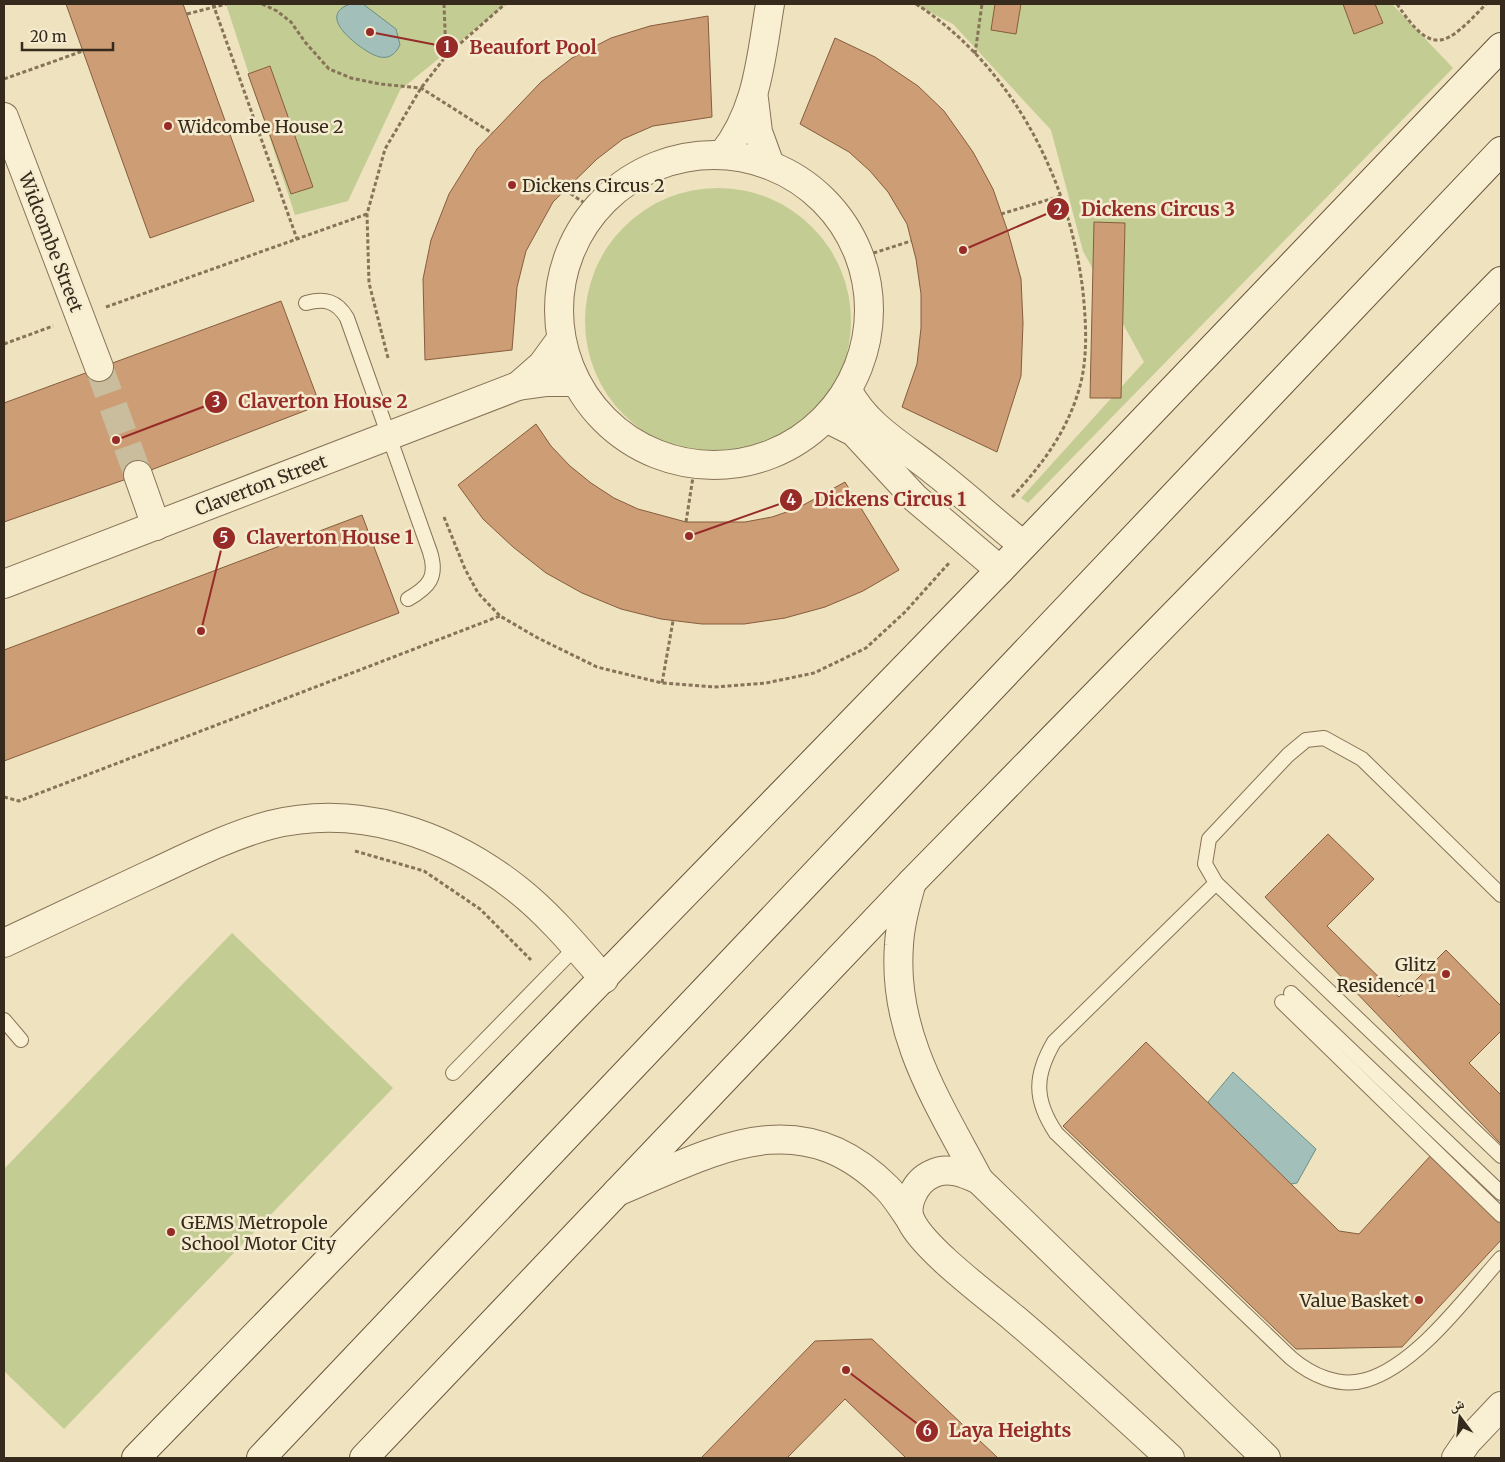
<svg xmlns="http://www.w3.org/2000/svg" width="1505" height="1462" viewBox="0 0 1505 1462" font-family="Merriweather,'Noto Naskh Arabic',serif">
<rect width="100%" height="100%" fill="#eee2bf"/>
<g fill="#c3cc93">
<polygon points="226,4 506,4 400,90 348,201 295,215"/>
<polygon points="914,4 1392,4 1453,68 1028,503 1021,498 1144,362 1083,251 1051,130 953,24"/>
<circle cx="718" cy="321" r="133"/>
<polygon points="232,933 393,1088 64,1429 4,1371 4,1169"/>
</g>
<g fill="#a2c0b9" stroke="#6a8e86">
<path d="M 350,4 L 363,4 L 396,29 L 400,45 C 389,67 372,55 358,45 C 345,35 322,14 350,4 Z"/>
<polygon points="1233,1072 1316,1149 1297,1183 1268,1188 1254,1158 1208,1102"/>
</g>
<g fill="#cd9d75" stroke="#865d3d">
<polygon points="66,4 183,4 254,201 150,238"/>
<polygon points="995,4 1021,4 1016,34 991,30"/>
<polygon points="1343,4 1375,4 1383,23 1354,34"/>
<polygon points="708,16 712,117 653,126 623,139 597,159 553,202 526,251 517,287 512,350 425,360 423,279 431,240 449,194 477,149 541,82 572,58 611,38 650,26"/>
<polygon points="835,38 875,57 918,86 944,111 973,152 993,189 1008,232 1021,279 1023,323 1021,376 997,452 902,407 917,364 921,328 921,294 916,259 907,224 888,192 870,171 849,152 800,124"/>
<polygon points="270,66 313,187 291,194 248,74"/>
<polygon points="1094,222 1125,223 1121,398 1090,398"/>
<polygon points="281,301 320,405 138,475 4,522 4,403"/>
<polygon points="536,424 551,446 570,466 591,483 614,498 638,509 686,522 745,522 772,517 798,508 845,482 899,570 863,591 825,607 785,618 744,624 702,624 661,619 621,609 582,593 546,573 513,547 483,519 458,485"/>
<polygon points="362,515 399,613 4,761 4,650"/>
<polygon points="1328,834 1374,879 1327,926 1399,997 1446,950 1501,1006 1501,1031 1469,1063 1501,1095 1501,1144 1265,897"/>
<polygon points="1146,1042 1339,1231 1359,1234 1433,1153 1501,1219 1501,1240 1402,1347 1296,1349 1063,1126"/>
<polygon points="872,1339 998,1458 906,1458 845,1399 787,1458 701,1458 815,1341"/>
</g>
<g fill="none" stroke-linecap="round" stroke-linejoin="round">
<polyline stroke="#c9bd9e" stroke-width="28" stroke-dasharray="28 14" stroke-linecap="butt" points="99,367 138,475"/>
<g stroke="#877357" stroke-width="16">
<g id="lane">
<path d="M 306,303 C 325,298 337,301 347,318 L 430,552 C 438,577 429,587 408,599"/>
<path d="M 1216,883 L 1054,1042 C 1034,1076 1034,1100 1056,1133 L 1291,1358 C 1311,1375 1339,1388 1366,1380 C 1417,1365 1466,1297 1501,1258"/>
<polyline points="1501,895 1362,759 1324,738 1306,740 1288,755 1209,839 1205,864 1216,883 1501,1156"/>
<polyline points="1291,993 1501,1193"/>
<polyline points="1282,1002 1501,1215"/>
<polyline points="4,1020 21,1040"/>
<polyline points="453,1073 576,947"/>
</g>
</g>
<g stroke="#877357" stroke-width="30">
<g id="street">
<polyline points="754,99 758,132 770,165"/>
<polyline points="4,117 99,367"/>
<path d="M 722,155 C 758,111 761,57 770,4"/>
<circle cx="714" cy="310" r="155"/>
<polyline points="518,386 542,365 561,339"/>
<path d="M 848,391 C 867,427 903,446 934,471 C 965,495 993,521 1023,545"/>
<polyline points="826,418 854,432 915,498 1000,570"/>
<polyline points="138,475 156,526"/>
<polyline points="4,584 518,386 547,382 576,382"/>
<path d="M 912,882 C 906,902 900,924 899,945 C 892,1034 939,1104 979,1180"/>
<path d="M 4,943 C 53,920 102,897 151,874 C 190,856 229,836 270,825 C 359,803 447,834 517,889 C 549,914 577,948 604,979"/>
<path d="M 617,1192 C 713,1152 798,1099 887,1188 C 896,1197 903,1209 910,1219"/>
<path d="M 1170,1458 C 1119,1411 1068,1364 1015,1319 C 989,1297 925,1250 911,1221 C 903,1205 916,1181 932,1174 C 947,1166 964,1173 979,1180 L 1266,1458"/>
<polyline points="1456,1458 1467,1442 1501,1406"/>
</g>
</g>
<g stroke="#68543b" stroke-width="30">
<g id="secondary">
<polyline points="136,1458 1000,570 1501,47"/>
<polyline points="261,1458 1501,151"/>
<polyline points="364,1458 912,882 1501,281"/>
</g>
</g>
<g stroke="#877357" stroke-width="3" stroke-dasharray="4 2.5" stroke-linecap="butt">
<polyline points="213,4 297,239"/>
<polyline points="262,4 277,11 291,22 305,42 329,69 351,78 380,84 421,88 492,133"/>
<polyline points="444,4 446,55"/>
<path d="M 916,4 C 1012,66 1070,180 1083,292 C 1086,322 1088,356 1080,386 C 1068,430 1043,464 1012,497"/>
<path d="M 1397,4 C 1433,58 1446,46 1486,4"/>
<polyline points="187,14 226,4"/>
<polyline points="975,54 982,4"/>
<polyline points="4,79 83,51"/>
<polyline points="565,190 595,210"/>
<polyline points="1001,214 1061,196"/>
<polyline points="861,257 911,241"/>
<polyline points="106,307 367,214"/>
<polyline points="4,344 53,326"/>
<polyline points="388,358 369,283 367,214 385,149 421,88 446,56 505,4"/>
<polyline points="444,517 465,569 478,593 500,616 538,638 597,667 662,683 714,687 766,683 814,673 866,648 905,612 949,563"/>
<polyline points="686,522 695,464"/>
<polyline points="662,683 673,621"/>
<polyline points="4,797 19,801 500,616"/>
<polyline points="355,851 424,871 480,909 531,960"/>
</g>
<use href="#lane" stroke="#f9efd2" stroke-width="14"/>
<use href="#street" stroke="#f9efd2" stroke-width="28"/>
<use href="#secondary" stroke="#f9efd2" stroke-width="28"/>
</g>
<g fill="#962b27" stroke="#f5eccf" stroke-width="2">
<circle cx="168" cy="126" r="5"/>
<circle cx="512" cy="185" r="5"/>
<circle cx="1446" cy="974" r="5"/>
<circle cx="171" cy="1232" r="5"/>
<circle cx="1419" cy="1300" r="5"/>
</g>
<g text-anchor="middle" dominant-baseline="central" stroke-width="5" stroke-linejoin="round" paint-order="stroke">
<g font-size="18" fill="#362a1c" stroke="#f5eccf" text-anchor="start">
<text x="178" y="126">Widcombe House 2</text>
<text x="522" y="185">Dickens Circus 2</text>
<text x="1436" y="964" text-anchor="end">Glitz<tspan x="1436" dy="21">Residence 1</tspan></text>
<text x="181" y="1222">GEMS Metropole<tspan x="181" dy="21">School Motor City</tspan></text>
<text x="1409" y="1300" text-anchor="end">Value Basket</text>
</g>
<g font-size="18" fill="#362a1c" stroke="#f5eccf">
<text transform="translate(51 242) rotate(69)">Widcombe Street</text>
<text transform="translate(261 485) rotate(-21)">Claverton Street</text>
</g>
</g>
<path fill="none" stroke="#962b27" stroke-width="2" d="M370 32L447 47M963 250L1058 209M116 440L216 402M689 536L791 500M201 631L224 538M846 1370L927 1431"/>
<g fill="#962b27" stroke="#f5eccf" stroke-width="2">
<circle cx="370" cy="32" r="5"/>
<circle cx="963" cy="250" r="5"/>
<circle cx="116" cy="440" r="5"/>
<circle cx="689" cy="536" r="5"/>
<circle cx="201" cy="631" r="5"/>
<circle cx="846" cy="1370" r="5"/>
<circle cx="447" cy="47" r="12"/>
<circle cx="1058" cy="209" r="12"/>
<circle cx="216" cy="402" r="12"/>
<circle cx="791" cy="500" r="12"/>
<circle cx="224" cy="538" r="12"/>
<circle cx="927" cy="1431" r="12"/>
</g>
<g font-size="15" text-anchor="middle" font-weight="bold" fill="#fff">
<text x="447" y="52">1</text>
<text x="1058" y="215">2</text>
<text x="216" y="407">3</text>
<text x="791" y="505">4</text>
<text x="224" y="543">5</text>
<text x="927" y="1436">6</text>
</g>
<g font-size="19" text-anchor="middle" font-weight="bold" fill="#962b27" stroke="#f5eccf" stroke-width="5" stroke-linejoin="round" paint-order="stroke">
<text x="533" y="54">Beaufort Pool</text>
<text x="1158" y="216">Dickens Circus 3</text>
<text x="323" y="408">Claverton House 2</text>
<text x="890" y="506">Dickens Circus 1</text>
<text x="330" y="544">Claverton House 1</text>
<text x="1010" y="1437">Laya Heights</text>
</g>
<rect width="1505" height="1462" fill="none" stroke="#362a1c" stroke-width="10"/>
<g transform="translate(1460 1417) rotate(345)" stroke="#f5eccf" stroke-width="4" paint-order="stroke">
<path d="M0-4L9 19L0 12L-9 19Z" fill="#362a1c"/>
<text y="-8" font-size="14" font-weight="bold" text-anchor="middle" fill="#362a1c">ش</text>
</g>
<path d="M22 42v8h91v-8" fill="none" stroke="#362a1c" stroke-width="2.5"/>
<text x="30" y="42" font-size="15" fill="#362a1c" stroke="#f5eccf" stroke-width="4" paint-order="stroke">20 m</text>
</svg>
